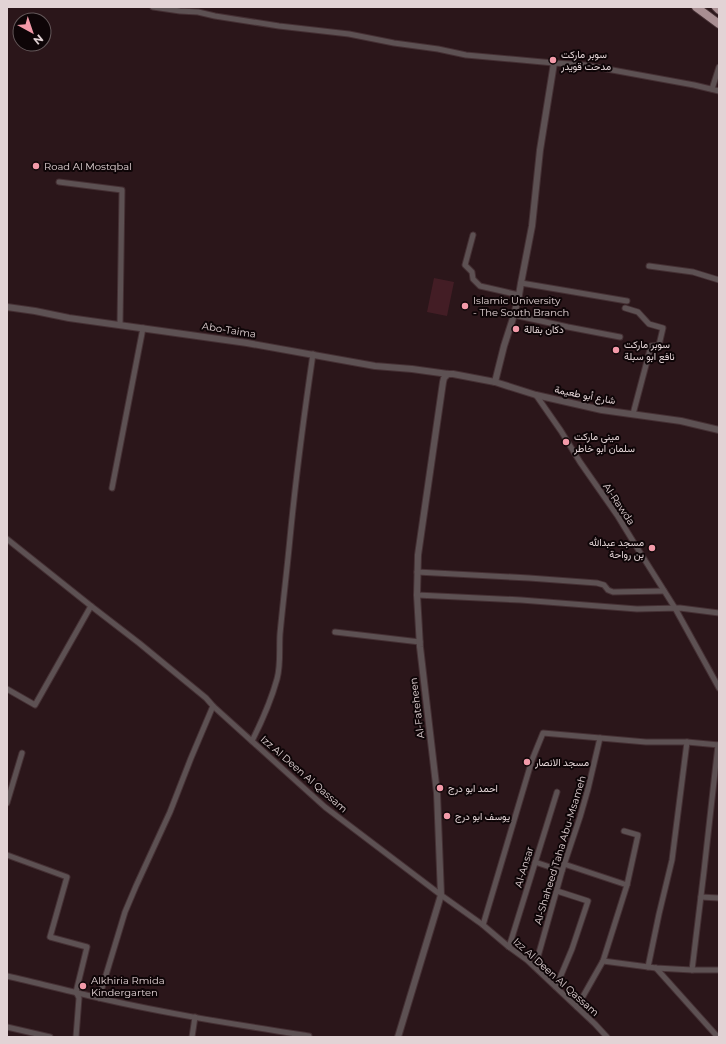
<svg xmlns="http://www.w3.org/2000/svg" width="726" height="1044" viewBox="0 0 726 1044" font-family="Montserrat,Vazirmatn,sans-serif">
<rect width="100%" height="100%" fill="#2b161a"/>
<polygon fill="#431d25" points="434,278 454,282 447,316 427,312"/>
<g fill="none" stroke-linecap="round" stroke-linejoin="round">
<g stroke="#453034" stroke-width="7">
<g id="minor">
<polyline points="153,7 180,11 198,12 215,16 279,26 349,34 394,43 438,49 466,55 554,63 585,65 694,85 719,91"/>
<polyline points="712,89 719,67"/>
<polyline points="59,182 122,190 120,325"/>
<polyline points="473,235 465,265 472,272 473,279 480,286 519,295"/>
<polyline points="649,266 693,272 719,280"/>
<polyline points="521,283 627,301"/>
<polyline points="625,308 638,312 649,324 663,328 659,345 651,346 633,414"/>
<polyline points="514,315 568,327 620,337"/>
<polyline points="536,395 561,431 580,462 617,515 636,546 675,608 719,688"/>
<polyline points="112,488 143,328"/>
<polyline points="7,539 91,606 139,643 206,698 213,706 325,807 441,895 483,925 509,947 527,960 595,1024 607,1037"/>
<polyline points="417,572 529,578 597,583 604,585 608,590 613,592 664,591"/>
<polyline points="417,595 521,600 637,609 680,608 719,613"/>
<polyline points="335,632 420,642"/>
<polyline points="7,689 35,705 91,606"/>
<path d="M 252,741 C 262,721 271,701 277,679 C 281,665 279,649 280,634 C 283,602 287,570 290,538 C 296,476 304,415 313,354"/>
<polyline points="7,803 22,753"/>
<polyline points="7,855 67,877 50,937 87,947 76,992 79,998 76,1037"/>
<polyline points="535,862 562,871"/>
<polyline points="564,864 627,885"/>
<polyline points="701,897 719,898"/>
<polyline points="483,925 532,760 543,733 646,742 687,742 719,745"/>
<polyline points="509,947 557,792"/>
<polyline points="603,961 627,885 638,835 624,831"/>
<polyline points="535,967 562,871 580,817 588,789 600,738"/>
<polyline points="648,967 659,914 672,860 687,742"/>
<polyline points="656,968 716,1035 716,1037"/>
<polyline points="692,970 704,871 718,745"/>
<path d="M 7,976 C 38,983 68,991 99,998 C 168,1014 239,1025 309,1036"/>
<polyline points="556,987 572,949 588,901 557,891"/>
<polyline points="99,998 125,912 136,886 170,812 191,758 213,706"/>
<polyline points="577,1007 603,961 656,968 692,970 719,970"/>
<polyline points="7,1027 50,1037"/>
<polyline points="192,1037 195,1017"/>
</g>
</g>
<g stroke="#453034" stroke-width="8">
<g id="tertiary">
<polyline points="7,307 35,311 69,318 247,343 375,366 412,369 448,374 453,374 495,382 536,395 602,410 681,421 719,430"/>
<polyline points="495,382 504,346 514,315 519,295 521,283 532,226 540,150 554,63"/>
<polyline points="398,1037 441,895 437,793 420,647 417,595 418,555 443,382 444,378 448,374"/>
</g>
</g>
<g stroke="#453034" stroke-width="10">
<g id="trunk">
<polyline points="696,7 719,24"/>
<polyline points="716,7 719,10"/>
</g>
</g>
<use href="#minor" stroke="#5d5153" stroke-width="5"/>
<use href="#tertiary" stroke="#5d5153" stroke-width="6"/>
<use href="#trunk" stroke="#a88e92" stroke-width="8"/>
</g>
<g fill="#f39aa9" stroke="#0e0507" stroke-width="1.5">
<circle cx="553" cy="60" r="4"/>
<circle cx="36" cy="166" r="4"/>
<circle cx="465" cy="306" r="4"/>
<circle cx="516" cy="329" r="4"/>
<circle cx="616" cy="350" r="4"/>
<circle cx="566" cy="442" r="4"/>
<circle cx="652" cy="548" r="4"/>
<circle cx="527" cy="762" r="4"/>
<circle cx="440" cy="788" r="4"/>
<circle cx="447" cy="816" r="4"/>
<circle cx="83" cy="986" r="4"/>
</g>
<g text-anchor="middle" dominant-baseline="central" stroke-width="4" stroke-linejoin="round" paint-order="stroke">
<g font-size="10" fill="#e2d3d5" stroke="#0e0507" text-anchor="start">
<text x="561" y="54">سوبر ماركت<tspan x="561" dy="12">مدحت قويدر</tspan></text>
<text x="44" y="166">Road Al Mostqbal</text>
<text x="473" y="300">Islamic University<tspan x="473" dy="12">- The South Branch</tspan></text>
<text x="524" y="329">دكان بقالة</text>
<text x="624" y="344">سوبر ماركت<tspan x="624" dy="12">نافع ابو سبلة</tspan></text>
<text x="574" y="436">ميني ماركت<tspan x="574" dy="12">سلمان ابو خاطر</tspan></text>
<text x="644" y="542" text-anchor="end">مسجد عبدالله<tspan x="644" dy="12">بن رواحة</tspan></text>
<text x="535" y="762">مسجد الانصار</text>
<text x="448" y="788">احمد ابو درج</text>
<text x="455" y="816">يوسف ابو درج</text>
<text x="91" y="980">Alkhiria Rmida<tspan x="91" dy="12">Kindergarten</tspan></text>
</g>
<g font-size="10" fill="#e2d3d5" stroke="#0e0507">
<text transform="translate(229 330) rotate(9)">Abo-Taima</text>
<text transform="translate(585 395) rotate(11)">شارع أبو طعيمة</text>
<text transform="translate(619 504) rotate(56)">Al-Rawda</text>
<text transform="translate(417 708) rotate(-97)">Al-Fateheen</text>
<text transform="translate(304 774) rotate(41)">Izz Al Deen Al Qassam</text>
<text transform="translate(560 850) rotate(-73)">Al-Shaheed Taha Abu-Msameh</text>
<text transform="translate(524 867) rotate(-73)">Al-Ansar</text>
<text transform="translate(556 977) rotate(42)">Izz Al Deen Al Qassam</text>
</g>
</g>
<rect width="726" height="1044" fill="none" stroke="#e2d3d5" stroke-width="16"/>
<g transform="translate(32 32) rotate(140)"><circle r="19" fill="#0e0507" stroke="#635759"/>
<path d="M0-3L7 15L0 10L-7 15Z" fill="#f39aa9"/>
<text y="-6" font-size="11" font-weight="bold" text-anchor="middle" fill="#e2d3d5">N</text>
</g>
</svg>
